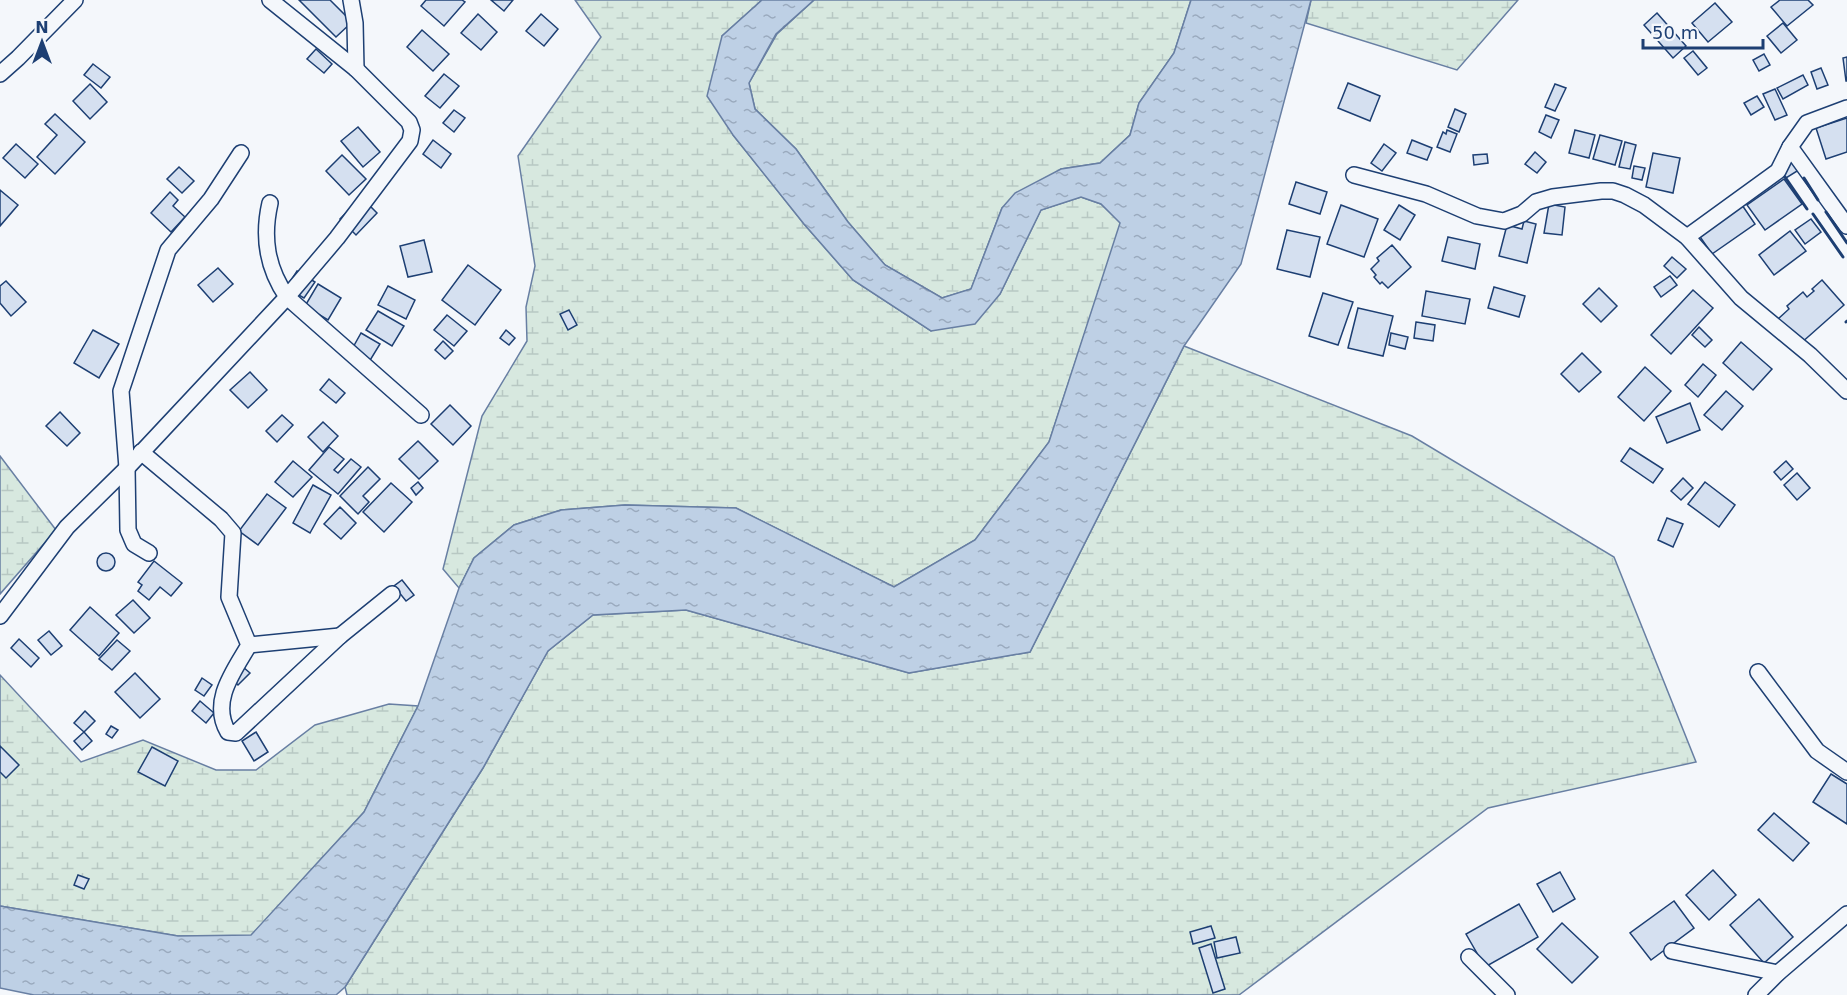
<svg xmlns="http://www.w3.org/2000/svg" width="1847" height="995" viewBox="0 0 1847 995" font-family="'DejaVu Sans',sans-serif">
<defs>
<pattern id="wetland-marsh" width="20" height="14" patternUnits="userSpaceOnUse" patternTransform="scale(1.5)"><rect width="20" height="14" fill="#d7e8df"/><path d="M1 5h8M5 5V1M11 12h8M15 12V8" fill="none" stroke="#b8c8c3"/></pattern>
<pattern id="water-ripples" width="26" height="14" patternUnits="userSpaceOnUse" patternTransform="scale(1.5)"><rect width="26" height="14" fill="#bed0e5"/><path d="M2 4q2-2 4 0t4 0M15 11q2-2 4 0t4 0" fill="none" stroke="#9aaabe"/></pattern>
</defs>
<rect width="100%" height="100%" fill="#f4f7fb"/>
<g fill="url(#wetland-marsh)" stroke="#687fa3" stroke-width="1.5">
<polygon points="575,0 762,0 722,36 733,135 804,224 853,280 931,331 1000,294 1041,210 1081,197 1101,204 1121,223 1049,442 975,540 894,587 736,508 625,505 561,510 514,525 474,558 459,588 443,569 482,416 527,341 526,307 535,266 518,156 601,37"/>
<polygon points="814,0 1191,0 1174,53 1139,103 1130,135 1100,163 1061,169 1002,208 971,289 942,298 885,265 848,222 796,149 755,109 749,83 777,34"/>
<polygon points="1311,0 1518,0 1457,70 1306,23"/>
<polygon points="1184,346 1412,436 1614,557 1696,762 1488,808 1239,995 347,995 345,987 483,768 548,651 593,615 686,610 909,673 1030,652"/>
<polygon points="0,456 56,530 0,594"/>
<polygon points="0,675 81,762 143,740 216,770 256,770 315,725 389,704 418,706 364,812 251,936 178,936 0,906"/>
</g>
<polygon fill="url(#water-ripples)" stroke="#687fa3" stroke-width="1.5" points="762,0 814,0 776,34 749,83 755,109 796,149 848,222 885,265 942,298 971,289 1002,208 1015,193 1061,169 1100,163 1130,135 1139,103 1174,53 1191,0 1311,0 1241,264 1184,346 1030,652 909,673 686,610 593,615 548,651 483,768 345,987 336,995 34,995 0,988 0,906 178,936 251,935 364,812 418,706 459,588 474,558 514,525 561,510 625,505 736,508 894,587 975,540 1049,442 1120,223 1101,204 1081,197 1041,210 1000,294 975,324 931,331 853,280 804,224 733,135 707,96 722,36"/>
<g fill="#d5e0f0" stroke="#1d3f73" stroke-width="1.5">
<polygon points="299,0 330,0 352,22 336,37"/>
<polygon points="426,0 462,0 465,2 444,26 421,6"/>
<polygon points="491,0 513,0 504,11"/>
<polygon points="1780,0 1808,0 1813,5 1787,26 1771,7"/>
<polygon points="1715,3 1732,22 1708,42 1692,23"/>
<polygon points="1657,13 1686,46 1673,58 1644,25"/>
<polygon points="478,14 497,32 481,50 461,33"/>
<polygon points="541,14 558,29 544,46 526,31"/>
<polygon points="1783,23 1797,40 1781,53 1767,36"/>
<polygon points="422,30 449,54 433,71 407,47"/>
<polygon points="316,49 332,64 324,73 307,59"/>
<polygon points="1693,51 1707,68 1698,75 1684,58"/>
<polygon points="1764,54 1770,65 1759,71 1753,60"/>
<polygon points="1847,57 1847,81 1846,81 1843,58"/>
<polygon points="93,64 110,77 101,88 84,75"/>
<polygon points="1821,68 1828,85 1817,89 1811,72"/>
<polygon points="444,74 459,86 440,108 425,96"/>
<polygon points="1803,75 1808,85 1783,99 1777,88"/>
<polygon points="1348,83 1380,96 1370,121 1338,108"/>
<polygon points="90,84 107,102 90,119 73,101"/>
<polygon points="1555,84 1566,88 1555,111 1545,107"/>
<polygon points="1775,89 1787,115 1775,120 1763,94"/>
<polygon points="1757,96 1764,107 1751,115 1744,103"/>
<polygon points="1455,109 1466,114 1459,132 1448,127"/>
<polygon points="454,110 465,118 454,132 443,123"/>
<polygon points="55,114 85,142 55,174 37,157 57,135 45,124"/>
<polygon points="1546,115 1559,120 1551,138 1539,132"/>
<polygon points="1847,118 1847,152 1826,159 1816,128"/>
<polygon points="358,127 380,152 363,167 341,141"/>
<polygon points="1447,130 1457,134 1450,152 1437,147 1443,132 1446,134"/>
<polygon points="1575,130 1595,135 1589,158 1569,153"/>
<polygon points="1600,135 1622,141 1615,165 1593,159"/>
<polygon points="433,140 451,154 441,168 423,154"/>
<polygon points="1412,140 1432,148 1427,160 1407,153"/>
<polygon points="1625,142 1636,145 1630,169 1619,167"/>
<polygon points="16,144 38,164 25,178 3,158"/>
<polygon points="1384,144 1396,153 1382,171 1371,163"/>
<polygon points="1535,152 1546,162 1537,173 1525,164"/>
<polygon points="1653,153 1680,158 1673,193 1646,187"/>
<polygon points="1487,154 1488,163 1474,165 1473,155"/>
<polygon points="342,155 366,179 349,195 326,171"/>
<polygon points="1795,157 1802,168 1786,178 1779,167"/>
<polygon points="1634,166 1645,168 1642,180 1632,178"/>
<polygon points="179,167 194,181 182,193 167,179"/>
<polygon points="1784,179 1802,204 1765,230 1747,205"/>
<polygon points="1296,182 1327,192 1320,214 1289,204"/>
<polygon points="0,190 18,205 0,226"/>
<polygon points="170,192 178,200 173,206 185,217 171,232 151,213"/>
<polygon points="361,197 377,213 356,235 340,219"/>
<polygon points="1740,202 1755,224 1712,254 1696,231"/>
<polygon points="1549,204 1565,207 1562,235 1544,233"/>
<polygon points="1341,205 1378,219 1364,257 1327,244"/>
<polygon points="1399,205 1415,215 1400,240 1384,230"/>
<polygon points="1811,219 1821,232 1805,244 1795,230"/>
<polygon points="1524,221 1536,224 1527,263 1499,256 1507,225 1522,229"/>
<polygon points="1287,230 1320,237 1310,277 1277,269"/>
<polygon points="1790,231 1806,251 1774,275 1759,255"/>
<polygon points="1448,237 1480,244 1475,269 1442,261"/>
<polygon points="424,240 432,272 408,277 400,246"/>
<polygon points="1392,245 1411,267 1388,288 1382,282 1380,284 1374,277 1376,275 1371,269 1379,261 1377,258"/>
<polygon points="1672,257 1686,269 1677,278 1664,266"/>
<polygon points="468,265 501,290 475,325 442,300"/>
<polygon points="218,268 233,284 213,302 198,285"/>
<polygon points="297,271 315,282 304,298 286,288"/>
<polygon points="1670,276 1677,285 1661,297 1654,287"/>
<polygon points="1822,280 1844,305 1800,344 1777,320 1789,309 1787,306 1803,292 1807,297 1814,291 1812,289"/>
<polygon points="6,281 26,302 11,316 0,303 0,286"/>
<polygon points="318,284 341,298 328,320 305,306"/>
<polygon points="388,286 415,300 406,319 378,305"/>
<polygon points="1494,287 1525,296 1519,317 1488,308"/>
<polygon points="1599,288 1617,306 1601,322 1583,304"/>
<polygon points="1693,290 1713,308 1671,354 1651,335"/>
<polygon points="1426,291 1470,299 1465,324 1422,316"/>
<polygon points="1323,293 1353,302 1338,345 1309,336"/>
<polygon points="1358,308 1393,316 1383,356 1348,348"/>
<polygon points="569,310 577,325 568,330 560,314"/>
<polygon points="378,311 404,326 392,346 366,330"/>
<polygon points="447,315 467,331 454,346 434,330"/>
<polygon points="1416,322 1435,325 1433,341 1414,338"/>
<polygon points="1699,327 1712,340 1705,347 1692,335"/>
<polygon points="93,330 119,344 99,378 74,363"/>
<polygon points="506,330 515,338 509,345 500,338"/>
<polygon points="361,333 380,344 369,362 351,351"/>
<polygon points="1391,333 1408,337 1405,349 1389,345"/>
<polygon points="443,341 453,351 445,359 435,350"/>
<polygon points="1741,342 1772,369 1753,390 1723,363"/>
<polygon points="1582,353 1601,372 1579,392 1561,374"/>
<polygon points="1703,364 1716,375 1698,397 1685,385"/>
<polygon points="1645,367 1671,391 1644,421 1618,397"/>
<polygon points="250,372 267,390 248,408 230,390"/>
<polygon points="329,379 345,393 336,403 320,390"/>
<polygon points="1726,391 1743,406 1722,430 1704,415"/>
<polygon points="1690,403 1700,430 1667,443 1656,417"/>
<polygon points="450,405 471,426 453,445 431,424"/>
<polygon points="60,412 80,433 67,446 46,426"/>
<polygon points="282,415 293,425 277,442 266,431"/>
<polygon points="323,422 338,436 323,452 308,437"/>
<polygon points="418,441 438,461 419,479 399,459"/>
<polygon points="329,447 344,459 334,470 338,473 351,459 361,467 338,494 309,470"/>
<polygon points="1630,448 1663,469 1653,483 1621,461"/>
<polygon points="293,461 312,477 293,497 275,482"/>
<polygon points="1786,461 1793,469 1781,480 1774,472"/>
<polygon points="368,467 380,479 363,496 369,502 358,514 340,496"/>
<polygon points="1797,473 1810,488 1797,500 1784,485"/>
<polygon points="1683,478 1693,488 1681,500 1671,491"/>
<polygon points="418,482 423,488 416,495 411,488"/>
<polygon points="1705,482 1735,505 1719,527 1688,504"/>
<polygon points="391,483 412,502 384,532 363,512"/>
<polygon points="313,485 331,495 310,533 293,523"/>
<polygon points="267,494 286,508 258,545 239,531"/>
<polygon points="340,507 356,523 341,539 324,524"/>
<polygon points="1667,518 1683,524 1673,547 1658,540"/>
<circle cx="106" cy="562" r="9"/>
<polygon points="154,561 182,583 171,596 160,587 149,600 138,591 142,585 138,582"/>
<polygon points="402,580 414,595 406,601 394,586"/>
<polygon points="133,600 150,618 134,633 116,615"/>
<polygon points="90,607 119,633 99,656 70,630"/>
<polygon points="49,631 62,646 51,655 38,640"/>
<polygon points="19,639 39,658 31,667 11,648"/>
<polygon points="117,640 130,651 112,670 99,659"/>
<polygon points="243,667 250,673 238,685 232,679"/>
<polygon points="135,673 160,699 140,718 115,692"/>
<polygon points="202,678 212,685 204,696 195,690"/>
<polygon points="200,701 214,713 206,723 192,711"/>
<polygon points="85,711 95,721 84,732 74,723"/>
<polygon points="111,726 118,730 112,738 106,734"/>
<polygon points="84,732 92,741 82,750 74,741"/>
<polygon points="256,732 268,752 254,761 242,741"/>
<polygon points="0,746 19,765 6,778 0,772"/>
<polygon points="152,747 178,761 165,786 138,772"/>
<polygon points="1831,774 1847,784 1847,824 1813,802"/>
<polygon points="1774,813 1809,843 1793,861 1758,830"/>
<polygon points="1713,870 1736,895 1709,920 1686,895"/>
<polygon points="1560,872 1575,899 1553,912 1537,884"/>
<polygon points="78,875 89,879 84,889 74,885"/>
<polygon points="1759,899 1793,937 1764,963 1730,925"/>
<polygon points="1674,901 1694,928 1651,960 1630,933"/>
<polygon points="1519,904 1538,937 1485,967 1466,934"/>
<polygon points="1562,923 1598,957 1572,983 1537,949"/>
<polygon points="1211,926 1215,938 1193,944 1190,932"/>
<polygon points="1236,937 1240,953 1217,958 1214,942"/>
<polygon points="1211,944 1225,989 1213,993 1199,948"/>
</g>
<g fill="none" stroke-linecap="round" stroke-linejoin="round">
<g stroke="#1d3f73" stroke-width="18">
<g id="minor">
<polyline points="351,0 355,23 356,69"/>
<polyline points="0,74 18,58 75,0"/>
<polyline points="1790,147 1847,226"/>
<polyline points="1354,175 1426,194 1477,216 1504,221 1522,214 1536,202 1553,197 1601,191 1613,191 1625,195 1644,205 1687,237 1741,298 1810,355 1847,391"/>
<path d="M 270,203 C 262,238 267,268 287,297 L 421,415"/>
<polyline points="1687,237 1778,171 1790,147 1807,123 1847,108"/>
<path d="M 141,452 L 221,519 L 233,533 L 229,597 L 249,645 C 234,671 210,701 228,732 L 236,733 L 340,636 L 392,594"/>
<polyline points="149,553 134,544 128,530 127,468 121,391 168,250 211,199 241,153"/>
<polyline points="0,616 67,527 127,468 287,297 337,238 410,141 412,130 409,122 356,69 270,0"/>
<polyline points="249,645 340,636"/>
<polyline points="1758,672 1817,751 1847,772"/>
<polyline points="1672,951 1778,973"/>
<polyline points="1469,957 1507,995"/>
<polyline points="1756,995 1778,973 1847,914"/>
</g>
</g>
<use href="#minor" stroke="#f4f7fb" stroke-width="15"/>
<g stroke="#1d3f73" stroke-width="3">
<polyline points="1785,177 1807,209"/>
<polyline points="1804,178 1818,200"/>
<polyline points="1826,212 1847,243"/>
<polyline points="1813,214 1843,257"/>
<polyline points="1846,322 1847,321"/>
</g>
</g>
<g transform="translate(42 42)" stroke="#f4f7fb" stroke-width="4.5" paint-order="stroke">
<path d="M0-4.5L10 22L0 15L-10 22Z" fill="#1d3f73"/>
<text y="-9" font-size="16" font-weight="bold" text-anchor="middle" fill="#1d3f73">N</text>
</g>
<path d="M1643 39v9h120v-9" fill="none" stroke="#1d3f73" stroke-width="3"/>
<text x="1652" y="39" font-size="18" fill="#1d3f73" stroke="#f4f7fb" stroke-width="4.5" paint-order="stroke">50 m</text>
</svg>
